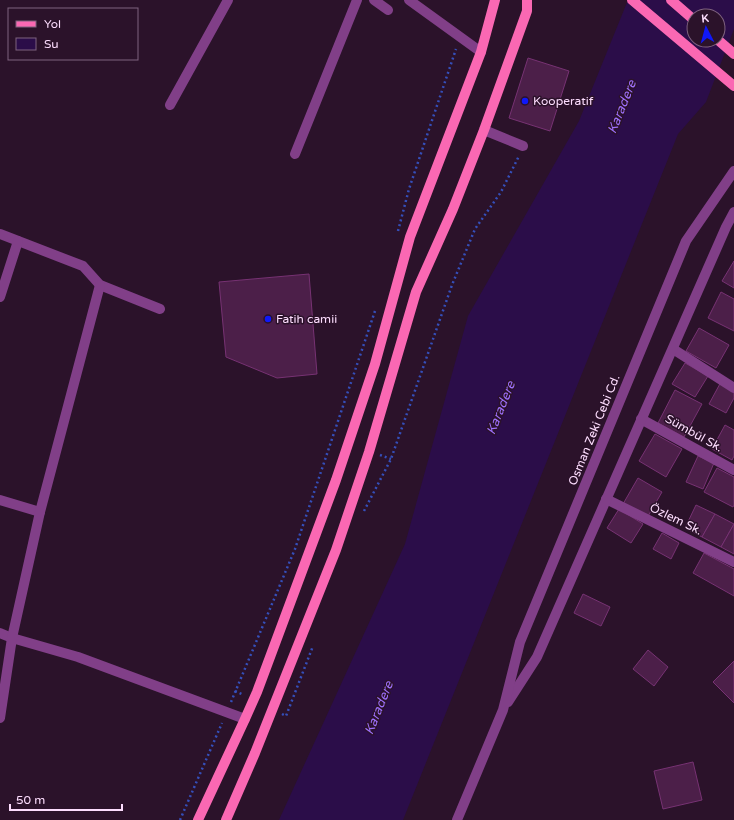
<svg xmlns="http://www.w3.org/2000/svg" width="734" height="820" viewBox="0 0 734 820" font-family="'Varela Round',sans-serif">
<rect width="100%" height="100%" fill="#2b122a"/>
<path fill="#2b0d49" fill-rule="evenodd" d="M 628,0 L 734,0 L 734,29 L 706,102 L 678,134 L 403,820 L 279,820 L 405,544 L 468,316 L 579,121 ZM 694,16 L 718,16 L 718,40 L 694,40 Z"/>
<g fill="#4c1f49" stroke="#773273">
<polygon points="528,58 569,71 550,131 509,118"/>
<polygon points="734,261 734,288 722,281"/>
<polygon points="309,274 317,374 277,378 226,357 219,282"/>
<polygon points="721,292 734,299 734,331 708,318"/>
<polygon points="699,328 729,345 716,368 686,351"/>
<polygon points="685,363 708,376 695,397 672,384"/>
<polygon points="722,380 734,386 734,398 726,413 709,404"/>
<polygon points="675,390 702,404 684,437 658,423"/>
<polygon points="725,425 734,430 734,456 732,460 712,449"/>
<polygon points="655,434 682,449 666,477 639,461"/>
<polygon points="698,456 714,463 703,489 686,482"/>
<polygon points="717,468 734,477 734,505 733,507 704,492"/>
<polygon points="638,478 662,492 647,518 623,504"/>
<polygon points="696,505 715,514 702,537 685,528"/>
<polygon points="619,509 643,524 631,543 607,528"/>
<polygon points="715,514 734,524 721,547 702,537"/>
<polygon points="734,524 734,554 721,547"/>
<polygon points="662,533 679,543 671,559 653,549"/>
<polygon points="704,553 734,569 734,596 693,573"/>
<polygon points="583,594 610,607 601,626 574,613"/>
<polygon points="648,650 668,667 654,686 633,669"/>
<polygon points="734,661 734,703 713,682"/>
<polygon points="693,762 702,800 663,809 654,771"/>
</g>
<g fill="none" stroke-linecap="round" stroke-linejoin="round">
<g stroke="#354fba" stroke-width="2.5" stroke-dasharray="2 3" stroke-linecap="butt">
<polyline points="398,231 409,189 456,49"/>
<polyline points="380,455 391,459"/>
<polyline points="364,511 391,459 452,285 475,229 501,192 519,156"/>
<polyline points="235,691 244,695"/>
<polyline points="231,702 295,549 375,311"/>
<polyline points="282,714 286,716 313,646"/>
<polyline points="180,820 222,723"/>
</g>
<g stroke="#813f88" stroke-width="10">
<polyline points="374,0 388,10"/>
<polyline points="409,0 481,52"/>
<polyline points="170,105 228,0"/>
<polyline points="484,130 523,146"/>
<polyline points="295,154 357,0"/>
<polyline points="0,234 83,266 100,285 160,309"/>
<polyline points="0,297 18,241"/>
<polyline points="673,349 734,388"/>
<polyline points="641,419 734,470"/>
<polyline points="606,499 734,562"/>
<polyline points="0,500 40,512"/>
<polyline points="0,633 12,638 78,657 245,719"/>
<polyline points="508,702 537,657 726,227 734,212"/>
<polyline points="0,718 12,638 40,512 100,285"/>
<polyline points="457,820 503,710 520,642 686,241 734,171"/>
</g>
<g stroke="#fa68b3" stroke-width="10">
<polyline points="632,0 734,86"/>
<polyline points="671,0 694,20"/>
<polyline points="718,40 734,54"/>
<polyline points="198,820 245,719 257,692 336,480 375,364 410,237 481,52 495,0"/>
<polyline points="226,820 255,753 336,550 369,452 416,292 453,209 484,130 527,11 527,0"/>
</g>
</g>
<g fill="#1018f8" stroke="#2b122a" stroke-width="1.5">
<circle cx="525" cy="101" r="4"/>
<circle cx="268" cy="319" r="4"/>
</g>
<g text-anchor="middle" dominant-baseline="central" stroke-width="3" stroke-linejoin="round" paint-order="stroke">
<g font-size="12" fill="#fdddfe" stroke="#2b122a" text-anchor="start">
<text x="533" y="101">Kooperatif</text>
<text x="276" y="319">Fatih camii</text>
</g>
<g font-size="12" fill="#fdddfe" stroke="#2b122a">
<text transform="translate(594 430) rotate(-68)">Osman Zeki Cebi Cd.</text>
<text transform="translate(694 433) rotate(29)">Sümbül Sk.</text>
<text transform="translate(676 519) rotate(26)">Özlem Sk.</text>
</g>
<g font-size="13" font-style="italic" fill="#9d6ffa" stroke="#2b122a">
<text transform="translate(622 107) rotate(-68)">Karadere</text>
<text transform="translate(501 408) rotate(-68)">Karadere</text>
<text transform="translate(379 708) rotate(-68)">Karadere</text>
</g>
</g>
<rect x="8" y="8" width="130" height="52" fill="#2b122a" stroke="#7f637f"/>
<rect x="16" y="21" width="20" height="6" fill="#fa68b3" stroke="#7f637f"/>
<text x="44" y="28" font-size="12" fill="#fdddfe">Yol</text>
<rect x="16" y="38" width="20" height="12" fill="#2b0d49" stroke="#7f637f"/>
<text x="44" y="48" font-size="12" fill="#fdddfe">Su</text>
<g transform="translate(706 28) rotate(354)"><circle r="19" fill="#2b122a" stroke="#7f637f"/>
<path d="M0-3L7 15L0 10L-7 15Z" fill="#1018f8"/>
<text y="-6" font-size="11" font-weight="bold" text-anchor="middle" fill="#fdddfe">K</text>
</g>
<path d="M10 804v6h112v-6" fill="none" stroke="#fdddfe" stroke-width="2"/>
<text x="16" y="804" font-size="12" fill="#fdddfe" stroke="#2b122a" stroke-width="3" paint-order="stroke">50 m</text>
</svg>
